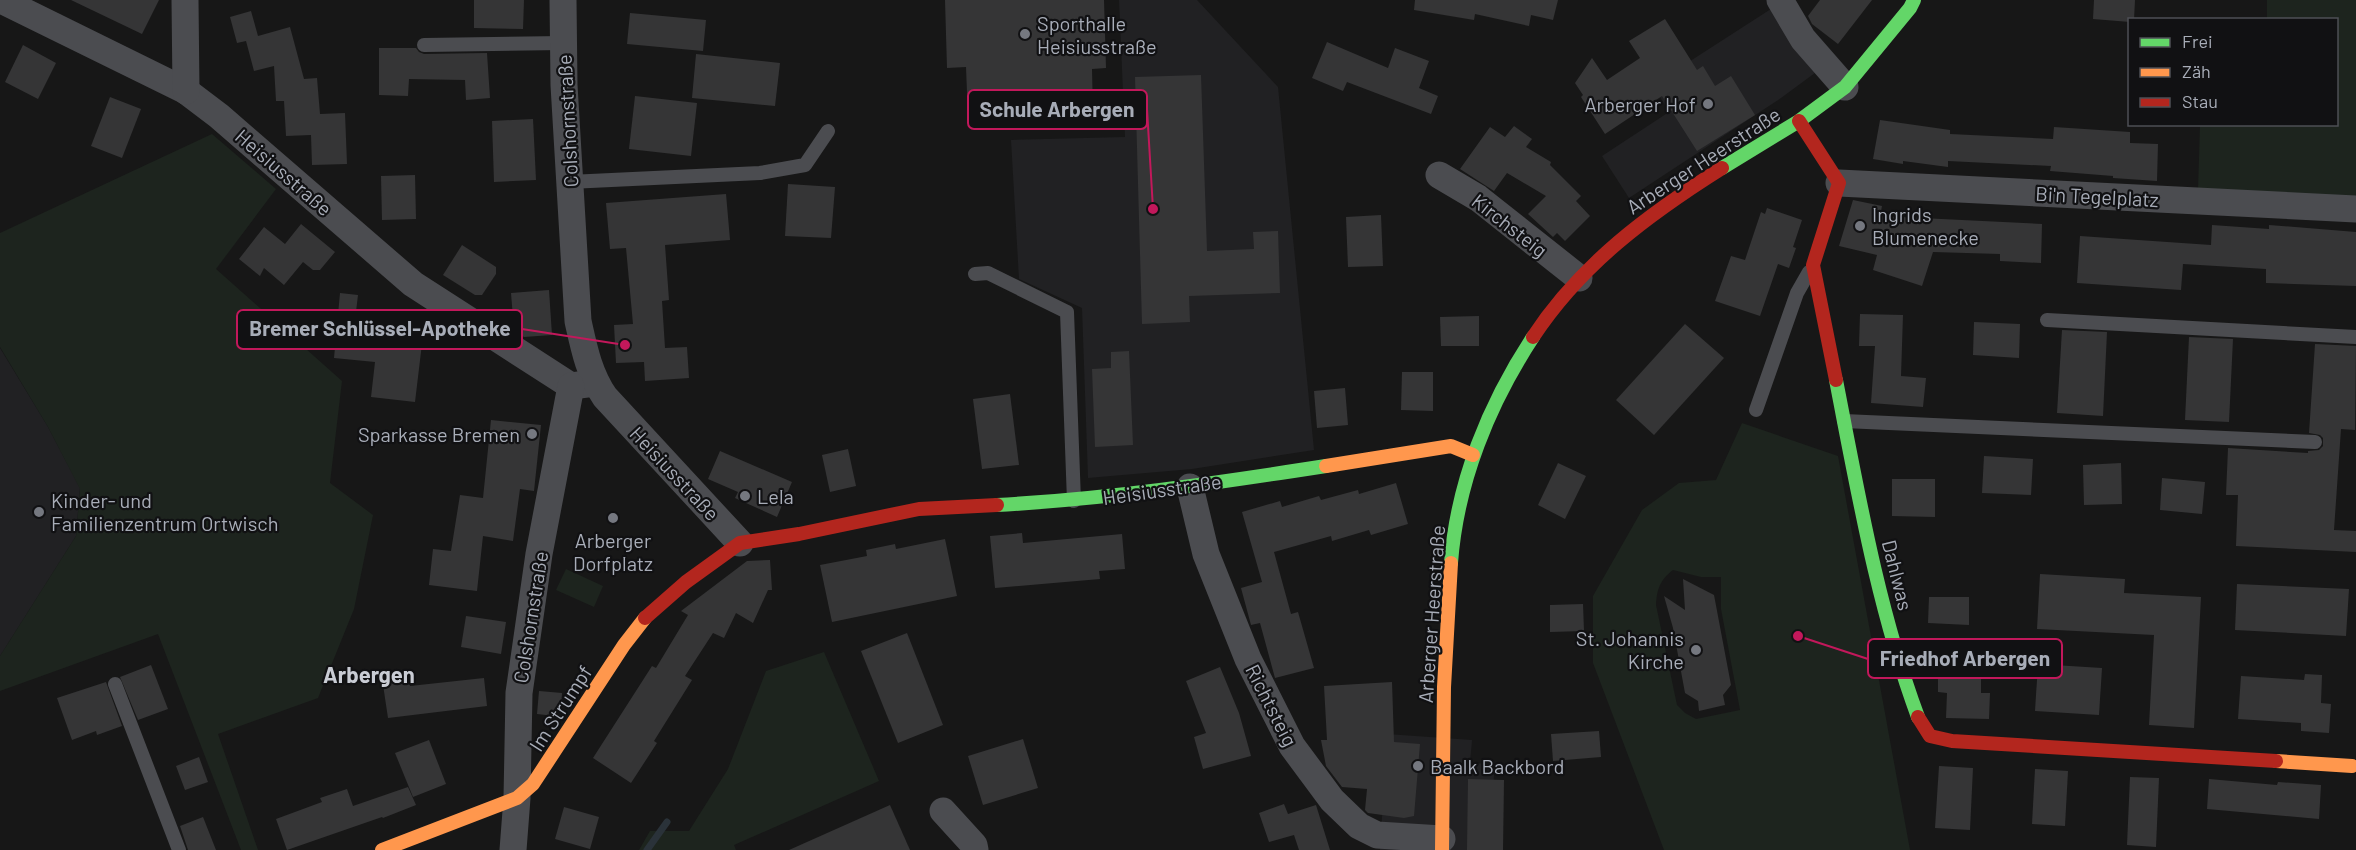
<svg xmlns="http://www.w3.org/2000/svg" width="2356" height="850" viewBox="0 0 2356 850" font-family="Barlow,sans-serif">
<rect width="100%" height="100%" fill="#171717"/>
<g fill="#212123">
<polygon points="1119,0 1197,0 1278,87 1314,450 1192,469 1088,478 1082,308 1019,279 1011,140 1125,137"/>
<polygon points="1774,7 1819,70 1781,98 1629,198 1602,156 1669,112 1653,85"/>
<polygon points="0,348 48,427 80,488 76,536 0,656"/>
<polygon points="1387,734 1472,740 1470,763 1495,764 1488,850 1380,850"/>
</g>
<g fill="#1d241e" fill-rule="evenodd">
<polygon points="2267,0 2356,0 2356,200 2198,190 2200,125 2336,124 2336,20 2267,19"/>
<polygon points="212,134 276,189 216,269 342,381 330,483 373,515 354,609 318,698 218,734 258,850 241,850 158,634 0,691 0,656 76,536 80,489 48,427 0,347 0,233"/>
<path d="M 1742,423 L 1838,456 L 1910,850 L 1664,850 L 1593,663 L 1593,596 L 1642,510 L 1679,483 L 1716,480 ZM 1673,570 L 1701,577 L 1721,577 L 1721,609 L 1740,710 L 1696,719 L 1685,713 L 1677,705 L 1656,605 C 1657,589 1660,580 1673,570 Z"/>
<polygon points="566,569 603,586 594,607 556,590"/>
<polygon points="824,652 879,781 734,845 736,850 639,850 650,831 689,831 728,769 766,671"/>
</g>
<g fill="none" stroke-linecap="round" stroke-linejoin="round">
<polyline stroke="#2a3239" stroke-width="7" points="647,850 667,822"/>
</g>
<g fill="#353536">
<polygon points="71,0 159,0 142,34"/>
<polygon points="474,0 524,0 523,29 474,28"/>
<polygon points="945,0 1104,0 1106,68 1092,69 1093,113 968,118 966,67 947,68"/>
<polygon points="1415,0 1558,0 1553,20 1531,15 1529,26 1475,14 1474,20 1414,10"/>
<polygon points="1820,0 1872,0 1838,44 1812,24 1808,16"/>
<polygon points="2094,0 2135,0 2134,20 2130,20 2130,22 2093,19"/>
<polygon points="251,11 258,36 290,27 304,79 317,78 320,114 345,113 347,164 312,165 311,135 286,136 284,101 276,101 274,66 254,71 246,41 237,43 230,17"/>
<polygon points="630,13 706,20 703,51 627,44"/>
<polygon points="1665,19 1697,70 1703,66 1715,86 1731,76 1755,115 1697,151 1662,96 1605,134 1581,97 1583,95 1575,83 1592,58 1607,80 1640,58 1629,41"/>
<polygon points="1327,42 1388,68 1395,48 1429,61 1419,88 1438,96 1431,114 1347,82 1343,91 1312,78"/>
<polygon points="23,45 56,63 38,99 5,82"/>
<polygon points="379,48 416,48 419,52 424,54 487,53 490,98 466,100 465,80 409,79 408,96 379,95"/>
<polygon points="696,54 780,63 775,106 692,98"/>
<polygon points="1201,75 1207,251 1254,249 1253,232 1278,231 1280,293 1189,296 1190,322 1142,324 1135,77"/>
<polygon points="635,96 697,103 691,156 629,149"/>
<polygon points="110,97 141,109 122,158 91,146"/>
<polygon points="533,119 536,180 494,182 492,121"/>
<polygon points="1880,120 1950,130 1950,134 2053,139 2054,127 2130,132 2130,143 2158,144 2157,181 2113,178 2113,176 2050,171 2051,166 1948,161 1948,167 1903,161 1903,164 1873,159"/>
<polygon points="1514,126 1532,139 1526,147 1551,162 1550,165 1581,196 1576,201 1590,216 1565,241 1557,233 1553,237 1528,214 1546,196 1507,173 1494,191 1460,169 1490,127 1505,137"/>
<polygon points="415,175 416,219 382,220 381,176"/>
<polygon points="788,184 835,187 831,238 785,236"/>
<polygon points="726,194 730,240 665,245 669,300 662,301 665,348 687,347 689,378 645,381 644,362 616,363 614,325 633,324 626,248 610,249 606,203"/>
<polygon points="1853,200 1882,206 1880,216 2042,224 2041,263 2000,261 2000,254 1933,252 1922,286 1873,270 1877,255 1839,246"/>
<polygon points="1767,208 1802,220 1793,247 1796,248 1789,268 1778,264 1760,316 1715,301 1731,256 1745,260 1761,212 1765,214"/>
<polygon points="1381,215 1383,266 1348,267 1346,217"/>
<polygon points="301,224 335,252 320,270 313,270 303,262 284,285 264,268 260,276 239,259 264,227 285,244"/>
<polygon points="2212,225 2269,229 2269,225 2356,232 2356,286 2266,283 2266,269 2183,264 2181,290 2077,283 2080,236 2211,245"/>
<polygon points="462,245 496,267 496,274 482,295 475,295 443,275"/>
<polygon points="549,290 552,335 524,337 514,330 511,293"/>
<polygon points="340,293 358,295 355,320 424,327 415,402 371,397 375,362 334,358"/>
<polygon points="1860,314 1903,315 1901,376 1926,378 1923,407 1871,403 1875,346 1859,346"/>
<polygon points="1479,316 1479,346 1441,346 1440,317"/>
<polygon points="1974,322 2020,324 2019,358 1973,355"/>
<polygon points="1685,324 1724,358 1654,435 1616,400"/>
<polygon points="2062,330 2107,332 2103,416 2057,413"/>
<polygon points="2189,337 2233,339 2229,422 2185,420"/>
<polygon points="2315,344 2356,346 2355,430 2341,429 2334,530 2356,531 2356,552 2236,546 2238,495 2226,495 2228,448 2308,453 2308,451 2319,450 2323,446 2323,438 2320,435 2309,433"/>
<polygon points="1129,351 1133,445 1095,447 1092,369 1111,368 1111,352"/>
<polygon points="1402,372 1433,372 1433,411 1401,410"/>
<polygon points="1345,388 1348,425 1317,428 1314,391"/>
<polygon points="1010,394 1019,465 982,469 973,399"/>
<polygon points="491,420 541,425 534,491 520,489 513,541 483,536 477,591 429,585 433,549 451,551 460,495 483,498"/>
<polygon points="848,449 856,486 830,492 822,455"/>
<polygon points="720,451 792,482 777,517 735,498 738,492 708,479"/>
<polygon points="1984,456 2033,459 2031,495 1982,493"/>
<polygon points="1558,463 1586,476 1565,519 1538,505"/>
<polygon points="2121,463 2122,504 2084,505 2083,465"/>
<polygon points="2162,478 2205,482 2202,514 2160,510"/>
<polygon points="1892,479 1935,479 1935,517 1892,516"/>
<polygon points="1396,483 1408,524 1371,535 1369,530 1332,541 1331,536 1274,552 1291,614 1298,612 1314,668 1275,678 1260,623 1251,625 1241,588 1262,582 1242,512 1280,501 1282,507 1319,496 1321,500 1358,490 1359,494"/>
<polygon points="1022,533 1023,543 1122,534 1125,569 1099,571 1100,579 995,588 990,536"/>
<polygon points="945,539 957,596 832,622 820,565 867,556 866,550 895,544 896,549"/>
<polygon points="770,560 772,590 768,590 753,623 736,613 724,638 713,633 685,676 692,680 654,741 657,743 631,783 593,758 652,666 656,668 688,615 681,611 747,561"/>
<polygon points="2040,574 2125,579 2124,593 2201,597 2194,728 2149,725 2154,635 2037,629"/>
<polygon points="1683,579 1714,595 1731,685 1723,695 1725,705 1699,711 1698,701 1685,693 1673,628 1664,596 1685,610"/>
<polygon points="2237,584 2349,589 2346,636 2235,630"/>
<polygon points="1929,597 1969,597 1969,625 1928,623"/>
<polygon points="1583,604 1584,631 1550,632 1550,605"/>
<polygon points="466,616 506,622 501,654 461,647"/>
<polygon points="907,633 943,725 898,743 861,651"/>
<polygon points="1938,657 1981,660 1981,693 1990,693 1989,719 1946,718 1947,693 1938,692"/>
<polygon points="2038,664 2102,668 2099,715 2035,711"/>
<polygon points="151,665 168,709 138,720 120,677"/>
<polygon points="1220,667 1239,713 1251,756 1203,769 1194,737 1206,733 1186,681"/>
<polygon points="2305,674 2322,675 2321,703 2331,704 2329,733 2301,731 2301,723 2238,719 2241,676 2304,680"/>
<polygon points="408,675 410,686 484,678 487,706 388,718 382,678"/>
<polygon points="106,682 122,726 97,735 96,731 72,740 57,698"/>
<polygon points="1392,682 1394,742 1420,744 1414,816 1404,818 1368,813 1365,810 1367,789 1342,787 1326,766 1321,740 1327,740 1324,686"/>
<polygon points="539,691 562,693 561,707 555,716 537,714"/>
<polygon points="1599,731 1601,757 1553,761 1551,734"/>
<polygon points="1023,739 1038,788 983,805 968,756"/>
<polygon points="429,740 446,784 413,797 395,753"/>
<polygon points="199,757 208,782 185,790 176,766"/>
<polygon points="1939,766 1973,768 1970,830 1935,828"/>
<polygon points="2035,769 2068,771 2065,826 2032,824"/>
<polygon points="2130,777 2159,778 2156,847 2127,845"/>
<polygon points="1468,779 1504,780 1503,850 1467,850"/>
<polygon points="2209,779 2277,785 2278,782 2321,785 2319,819 2207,809"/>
<polygon points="408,787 416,805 383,818 382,817 287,850 276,819 322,802 320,798 347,789 353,806"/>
<polygon points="1284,804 1288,814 1316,805 1330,850 1299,850 1294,835 1269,842 1259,813"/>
<polygon points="890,805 910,850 789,850"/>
<polygon points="564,807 599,817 590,849 555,839"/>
<polygon points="203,817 216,850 188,850 180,826"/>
</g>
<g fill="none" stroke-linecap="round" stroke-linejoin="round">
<g stroke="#4b4c50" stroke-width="14">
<polyline points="424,45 563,43"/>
<polyline points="569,182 760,173 805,165 828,131"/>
<polyline points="975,274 988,273 1067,312 1074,501"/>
<polyline points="2047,320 2356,337"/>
<polyline points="1756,410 1797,293 1809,272"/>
<polyline points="1844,421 2315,442"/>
<polyline points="115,684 179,850"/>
</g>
<g stroke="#4b4c50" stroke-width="27">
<polyline points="1,0 186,91 219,116 413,284 571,386 595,383"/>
<polyline points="185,0 186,91"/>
<path d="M 563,0 L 564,85 L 578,321 C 584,348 589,374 605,397 L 740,543"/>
<polyline points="1780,0 1803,39 1845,87"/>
<polyline points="1439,175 1478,198 1579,278"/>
<polyline points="1839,183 2356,209"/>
<polyline points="1190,487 1206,554 1248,659 1292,746 1332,800 1359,826 1377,835 1442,839"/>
<polyline points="943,811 974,845 975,850"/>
<polyline points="513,850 517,798 519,693 539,554 571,386"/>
</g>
<g stroke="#63d668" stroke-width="14">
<polyline points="1722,168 1799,121 1845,87 1910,8 1914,0"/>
<path d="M 1836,380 C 1858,493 1878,609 1918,717"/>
<path d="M 997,505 C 1108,499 1216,483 1326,466"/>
<path d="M 1451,563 C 1457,482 1489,404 1533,337"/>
</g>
<g stroke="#ff974d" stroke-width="14">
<polyline points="1326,466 1451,446 1473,455"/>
<polyline points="2276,761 2352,766"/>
<polyline points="382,850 517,798 533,784 624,645 645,618"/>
<polyline points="1442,850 1444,687 1451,563"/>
</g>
<g stroke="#b3261e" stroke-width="14">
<polyline points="1799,121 1839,183 1813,265 1836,380"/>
<path d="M 1533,337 C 1581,264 1649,214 1722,168"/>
<polyline points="645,618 686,582 740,543 799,534 919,509 997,505"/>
<polyline points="1918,717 1930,736 1952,741 2276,761"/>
</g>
</g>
<g fill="#757880" stroke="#111113" stroke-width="2">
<circle cx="1025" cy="34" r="6"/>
<circle cx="1708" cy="104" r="6"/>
<circle cx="1860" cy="226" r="6"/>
<circle cx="532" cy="434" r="6"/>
<circle cx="745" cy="496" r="6"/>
<circle cx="39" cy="512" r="6"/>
<circle cx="613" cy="518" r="6"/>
<circle cx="1696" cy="650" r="6"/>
<circle cx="1418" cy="766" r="6"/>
</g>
<g text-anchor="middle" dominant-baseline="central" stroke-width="4.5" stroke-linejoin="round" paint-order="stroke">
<g font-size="20" fill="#a8adb8" stroke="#111113" text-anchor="start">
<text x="1037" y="23">Sporthalle<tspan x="1037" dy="23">Heisiusstraße</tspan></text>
<text x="1696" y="104" text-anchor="end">Arberger Hof</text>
<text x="1872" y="214">Ingrids<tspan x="1872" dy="23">Blumenecke</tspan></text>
<text x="520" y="434" text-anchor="end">Sparkasse Bremen</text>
<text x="757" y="496">Lela</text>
<text x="51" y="500">Kinder- und<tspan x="51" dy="23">Familienzentrum Ortwisch</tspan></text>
<text x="613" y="540" text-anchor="middle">Arberger<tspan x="613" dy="23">Dorfplatz</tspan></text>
<text x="1684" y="638" text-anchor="end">St. Johannis<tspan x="1684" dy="23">Kirche</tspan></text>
<text x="1430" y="766">Baalk Backbord</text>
</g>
<g font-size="20" fill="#a8adb8" stroke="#111113">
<text transform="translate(567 121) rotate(-93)">Colshornstraße</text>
<text transform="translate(1703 160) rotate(-33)">Arberger Heerstraße</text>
<text transform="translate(284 172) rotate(41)">Heisiusstraße</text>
<text transform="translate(2097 196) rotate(3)">Bi'n Tegelplatz</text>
<text transform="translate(1510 225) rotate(38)">Kirchsteig</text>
<text transform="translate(675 473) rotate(47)">Heisiusstraße</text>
<text transform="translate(1162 489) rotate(-8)">Heisiusstraße</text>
<text transform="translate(1898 575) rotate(76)">Dahlwas</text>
<text transform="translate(1431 614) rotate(-86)">Arberger Heerstraße</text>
<text transform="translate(530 617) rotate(-81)">Colshornstraße</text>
<text transform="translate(1272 705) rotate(63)">Richtsteig</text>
<text transform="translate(560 708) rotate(-57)">Im Strumpf</text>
</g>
<g font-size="22" font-weight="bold" fill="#c9ccd4" stroke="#111113">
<text x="369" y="674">Arbergen</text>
</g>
</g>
<path fill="none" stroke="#c2185b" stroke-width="2" d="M1153 209L1147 109M625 345L522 329M1798 636L1868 659"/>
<g fill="#c2185b" stroke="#111113" stroke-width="2">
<circle cx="1153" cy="209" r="6"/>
<circle cx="625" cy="345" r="6"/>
<circle cx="1798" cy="636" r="6"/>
</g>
<g fill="#111113" stroke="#c2185b" stroke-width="2">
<rect x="968" y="90" width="179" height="39" rx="6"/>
<rect x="237" y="310" width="285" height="39" rx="6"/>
<rect x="1868" y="639" width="194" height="39" rx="6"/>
</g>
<g font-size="21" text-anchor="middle" font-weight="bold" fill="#a8adb8">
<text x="1057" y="117">Schule Arbergen</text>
<text x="380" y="336">Bremer Schlüssel-Apotheke</text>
<text x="1965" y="666">Friedhof Arbergen</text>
</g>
<rect x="2128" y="18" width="210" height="108" fill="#111113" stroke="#4d4f55" stroke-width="1.5"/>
<rect x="2140" y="38" width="30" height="9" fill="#63d668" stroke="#4d4f55" stroke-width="1.5"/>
<text x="2182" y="48" font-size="18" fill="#a8adb8">Frei</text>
<rect x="2140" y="68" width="30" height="9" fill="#ff974d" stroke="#4d4f55" stroke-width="1.5"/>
<text x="2182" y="78" font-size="18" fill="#a8adb8">Zäh</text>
<rect x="2140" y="98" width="30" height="9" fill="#b3261e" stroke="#4d4f55" stroke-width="1.5"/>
<text x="2182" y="108" font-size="18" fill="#a8adb8">Stau</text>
</svg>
